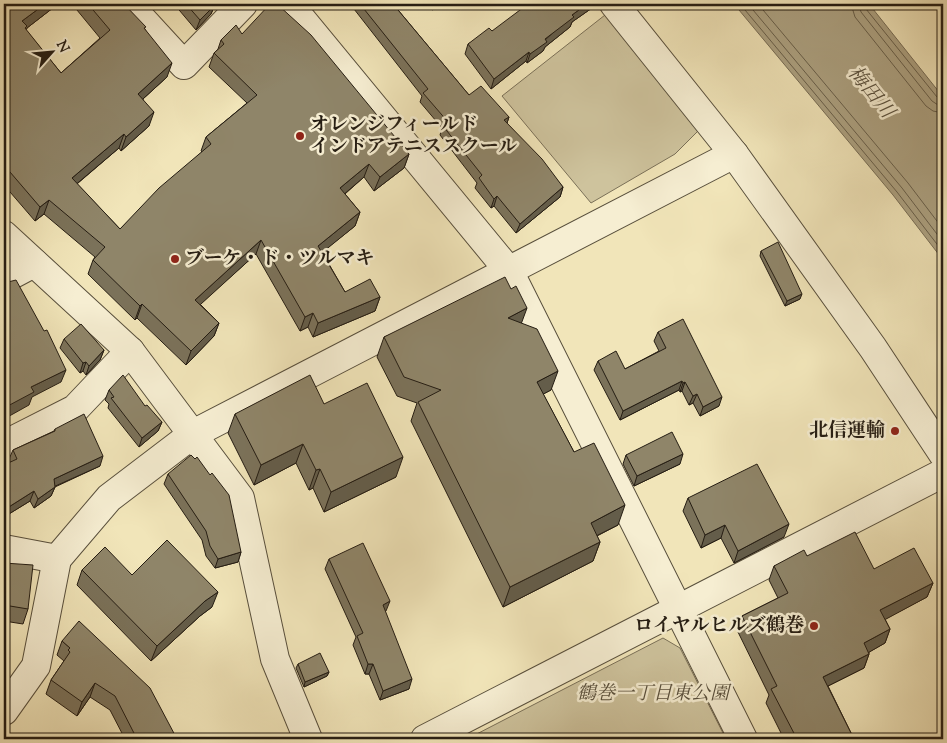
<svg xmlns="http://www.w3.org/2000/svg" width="947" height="743" viewBox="0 0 947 743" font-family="'Sorts Mill Goudy','Noto Serif JP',serif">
<rect width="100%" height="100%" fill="#f1e5b9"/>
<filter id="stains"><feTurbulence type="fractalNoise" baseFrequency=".004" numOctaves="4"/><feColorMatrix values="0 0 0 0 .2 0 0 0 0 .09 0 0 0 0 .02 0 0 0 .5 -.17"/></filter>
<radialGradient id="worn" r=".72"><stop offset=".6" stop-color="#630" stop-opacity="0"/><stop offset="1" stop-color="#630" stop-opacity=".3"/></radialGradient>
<g fill="#cec39d" stroke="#7a7058">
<polygon points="605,15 698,131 675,154 591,203 502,96"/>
<polygon points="663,638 680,648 726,739 467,739"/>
</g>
<polygon fill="#aca181" stroke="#766c55" points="734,4 869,4 943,97 943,260 893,195"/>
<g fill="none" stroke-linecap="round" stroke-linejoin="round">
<g stroke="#685f4a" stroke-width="1">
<polyline points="740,4 897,192 943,252"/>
<polyline points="748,4 902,188 943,242"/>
<polyline points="758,4 908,183 943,229"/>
<polyline points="851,4 855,17 926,106 933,111 943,113"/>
<polyline points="859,4 861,12 932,101 938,105 943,106"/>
<polyline points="865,4 866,9 937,97 943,99"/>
</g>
<g stroke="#584f3c" stroke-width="30">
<g id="minor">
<polyline points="128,4 184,65 243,4"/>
<polyline points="289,4 509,271 743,739"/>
<polyline points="614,4 734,154 873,348 943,454"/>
<polyline points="4,235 130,351 240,498 275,659 308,739"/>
<polyline points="4,279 34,263"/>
<polyline points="4,445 75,409 130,351"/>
<polyline points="4,549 57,559"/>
<polyline points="4,711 36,666 57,559 109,498 193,434 734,154"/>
</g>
</g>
<g stroke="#584f3c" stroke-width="30">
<polyline id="tertiary" points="425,739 943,473"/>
</g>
<use href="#minor" stroke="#f6eed2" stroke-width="28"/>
<use href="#tertiary" stroke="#f6eed2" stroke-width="28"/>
</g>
<g fill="#7b725a" stroke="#251d13">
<polygon points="4,4 58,4 27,28 26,30 61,73 100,38 72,4 124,4 145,29 167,77 143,99 149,126 121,151 119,148 77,184 120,229 202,152 201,151 206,137 247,103 209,67 214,53 218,49 221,40 242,34 409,154 404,168 374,191 364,177 345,194 360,212 355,226 322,252 345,292 380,297 375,311 313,337 308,327 300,331 256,254 200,304 219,323 214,336 186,365 137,318 135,320 88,274 93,260 95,257 44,214 35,221 4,185"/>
<polygon points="174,4 218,4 214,7 211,14 196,30"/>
<polygon points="356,4 393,4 469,95 509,117 507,123 563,187 560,197 516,233 494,206 491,208 475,188 477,183 440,135 442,128 420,102 422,96 354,9"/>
<polygon points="428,4 440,4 432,10"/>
<polygon points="592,8 572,22 570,27 545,47 543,51 527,63 526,61 491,89 465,54 468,44 492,31"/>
<polygon points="761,251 800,299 785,306 760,256"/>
<polygon points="511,289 521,323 551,390 543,394 574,452 618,525 597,536 600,542 593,561 503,607 411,421 417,403 397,396 377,357 384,337"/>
<polygon points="658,332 719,406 700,416 693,403 689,405 682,391 680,392 679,390 620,420 594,370 598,361 625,369 659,351 654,341"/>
<polygon points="64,339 104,350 100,360 86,375 83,371 80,373 60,348"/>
<polygon points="109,390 145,406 162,422 158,431 139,447 108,408 109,404 105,400"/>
<polygon points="324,404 396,477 324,512 313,488 309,490 296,463 254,485 228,433 235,414"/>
<polygon points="55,429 100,466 55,487 51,496 34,508 30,501 4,517 4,465 10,462 9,459 13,450 54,431"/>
<polygon points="626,455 680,464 634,486 623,464"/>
<polygon points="168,474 241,552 238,562 215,568 206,556 202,540 164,484"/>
<polygon points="688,498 784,537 734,563 721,538 701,548 683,511"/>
<polygon points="807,556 874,569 933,583 927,597 885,619 890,629 885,643 869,652 869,654 864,668 828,686 854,739 784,739 766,703 769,695 737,630 742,616 778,598 769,580 774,566"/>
<polygon points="329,559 386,611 385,612 409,689 380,700 369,674 365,674 353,645 356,637 325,569"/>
<polygon points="4,563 28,609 23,624 4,621"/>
<polygon points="82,570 132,575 212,607 200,616 151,661 77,585"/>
<polygon points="62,641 177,739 125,739 110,710 90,697 77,716 46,694 51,680 64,661 57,655"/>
<polygon points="298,664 329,672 327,676 304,687 296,668"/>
</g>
<g fill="#645d4a" stroke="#251d13">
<polygon points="45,4 58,4 27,28 22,40 22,21"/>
<polygon points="212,4 218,4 214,7 211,14 196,30 200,20"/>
<polygon points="434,4 440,4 432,10"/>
<polygon points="587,4 593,4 592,8 572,22 570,27 545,47 543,51 527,63 530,54 572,15"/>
<polygon points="529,52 526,61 491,89 494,79"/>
<polygon points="172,63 167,77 133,108 138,94"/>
<polygon points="154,112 149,126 121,151 126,137"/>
<polygon points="509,117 506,126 504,120"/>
<polygon points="124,134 119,148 67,192 72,178"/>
<polygon points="409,154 404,168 374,191 380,177"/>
<polygon points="369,164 364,177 335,202 340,188"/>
<polygon points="563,187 560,197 516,233 520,224"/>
<polygon points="497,196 494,206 491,208 494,199"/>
<polygon points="49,200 44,214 35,221 40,207"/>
<polygon points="360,212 355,226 313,260 318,246"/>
<polygon points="261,240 256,254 190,314 195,300"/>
<polygon points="802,294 800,299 785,306 787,301"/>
<polygon points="380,297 375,311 313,337 318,323"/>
<polygon points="142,304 137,318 135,320 140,306"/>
<polygon points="527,308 520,327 508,318"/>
<polygon points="313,313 308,327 300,331 305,317"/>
<polygon points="219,323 214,336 186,365 191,351"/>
<polygon points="104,350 100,360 86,375 89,366"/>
<polygon points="86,362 83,371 80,373 83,363"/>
<polygon points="66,370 61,382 32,397 29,405 4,419 4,408 31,387"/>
<polygon points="558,371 551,390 530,401 537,382"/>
<polygon points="682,381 679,390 620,420 623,411"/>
<polygon points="685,382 682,391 680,392 683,383"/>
<polygon points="697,394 693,403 689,405 693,396"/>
<polygon points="722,397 719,406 700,416 703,407"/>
<polygon points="162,422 158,431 139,447 142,438"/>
<polygon points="303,444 296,463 254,485 261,465"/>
<polygon points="683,454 680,464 634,486 637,476"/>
<polygon points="103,456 100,466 51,488 54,479"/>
<polygon points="403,457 396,477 324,512 331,492"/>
<polygon points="320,469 313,488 309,490 316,470"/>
<polygon points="55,487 51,496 34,508 38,499"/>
<polygon points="34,491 30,501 4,517 4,510"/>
<polygon points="625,505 618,525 584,542 591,523"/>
<polygon points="789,524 784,537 734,563 738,551"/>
<polygon points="725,525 721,538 701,548 705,535"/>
<polygon points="600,542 593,561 503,607 510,587"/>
<polygon points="241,552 238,562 215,568 218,559"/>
<polygon points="933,583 927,597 875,625 880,610"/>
<polygon points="218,592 212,607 200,616 151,661 157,646 205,601"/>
<polygon points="390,601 386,611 379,614 383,605"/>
<polygon points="890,629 885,643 859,658 864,643"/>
<polygon points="869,654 864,668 818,691 823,677"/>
<polygon points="368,664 373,664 369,674 365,674"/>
<polygon points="329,672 327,676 304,687 305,682"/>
<polygon points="412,679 409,689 380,700 383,691"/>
<polygon points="95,683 90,697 77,716 82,702"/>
</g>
<g fill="#8f8569" stroke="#251d13">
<polygon points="4,4 45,4 22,21 27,26 25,28 61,73 110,30 88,4 124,4 146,27 144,28 172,63 138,94 154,112 126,137 124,134 72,178 120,229 159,188 211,144 206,137 257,95 214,53 224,44 221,40 236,25 242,34 270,4 277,4 311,35 409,154 380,177 369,164 340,188 360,212 318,246 345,292 370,279 380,297 318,323 313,313 305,317 261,240 195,300 219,323 191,351 142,304 140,306 93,260 105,247 49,200 40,207 4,165"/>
<polygon points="186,4 214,4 215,5 200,20"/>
<polygon points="360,4 393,4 469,95 481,86 509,117 504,120 542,159 563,187 520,224 497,196 494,199 479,178 482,175 443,126 448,122 423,93 428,89"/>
<polygon points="528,4 587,4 572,15 574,17 545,39 547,42 530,54 529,52 494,79 468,44 489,28 492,31"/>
<polygon points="778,242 802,294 787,301 761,251"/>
<polygon points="505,277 511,289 516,286 527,308 508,318 537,329 558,371 537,382 574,452 594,443 625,505 591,523 600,542 510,587 418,402 441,390 404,377 384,337"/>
<polygon points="4,280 8,282 16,280 44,331 47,330 66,370 31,387 34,392 4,408"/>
<polygon points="683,319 722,397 703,407 697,394 693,396 685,382 683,383 682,381 623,411 598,361 616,351 625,369 666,348 658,332"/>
<polygon points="81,324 104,350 89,366 86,362 83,363 64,339"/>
<polygon points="123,375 145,406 147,405 162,422 142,438 111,398 114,397 109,390"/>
<polygon points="310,375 324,404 367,383 403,457 331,492 320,469 316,470 303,444 261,465 235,414"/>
<polygon points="84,414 103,456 54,479 55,487 38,499 34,491 4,510 4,465 17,459 13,450 55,431 55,429"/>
<polygon points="672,432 683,454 637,476 626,455"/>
<polygon points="191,455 195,459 197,457 210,475 212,473 229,495 241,552 218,559 210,546 206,531 168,474"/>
<polygon points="757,464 789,524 738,551 725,525 705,535 688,498"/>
<polygon points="855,532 874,569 914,548 933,583 880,610 890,629 864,643 869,654 823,677 854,739 797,739 771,689 777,686 742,616 788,593 774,566 804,550 807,556"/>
<polygon points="167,540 218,592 205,601 157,646 82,570 105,547 132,575"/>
<polygon points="363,543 390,601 383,605 412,679 383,691 373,664 368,664 357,636 363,633 329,559"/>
<polygon points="4,563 33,565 28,609 4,605"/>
<polygon points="79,621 150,688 177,739 137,739 115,696 95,683 82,702 51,680 70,652 68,650 70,648 62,641"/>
<polygon points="320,653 329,672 305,682 298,664"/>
</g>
<g fill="#8f2418" stroke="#f6eed2" stroke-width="2">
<circle cx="300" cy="136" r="5"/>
<circle cx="175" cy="259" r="5"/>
<circle cx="895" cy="431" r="5"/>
<circle cx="814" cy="626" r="5"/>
</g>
<g text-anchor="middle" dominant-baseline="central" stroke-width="5" stroke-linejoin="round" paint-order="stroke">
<g font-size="19" font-weight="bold" fill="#251d13" stroke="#f6eed2" text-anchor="start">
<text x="310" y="125">オレンジフィールド<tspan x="310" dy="22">インドアテニススクール</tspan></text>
<text x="185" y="259">ブーケ・ド・ツルマキ</text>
<text x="885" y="431" text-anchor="end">北信運輸</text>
<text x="804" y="626" text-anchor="end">ロイヤルヒルズ鶴巻</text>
</g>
<g font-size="19" font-style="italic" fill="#584f3c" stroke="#f6eed2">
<text x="653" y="694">鶴巻一丁目東公園</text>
</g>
<g font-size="20" font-style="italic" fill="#5b523f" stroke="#f6eed2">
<text transform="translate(870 93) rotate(51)">梅田川</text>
</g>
</g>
<rect width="947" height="743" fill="none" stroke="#f1e5b9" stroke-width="20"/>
<rect x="5" y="5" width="937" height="733" fill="none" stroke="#251d13" stroke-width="2.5"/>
<rect x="10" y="10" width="927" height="723" fill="none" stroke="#251d13"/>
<g transform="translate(52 52) rotate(63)" stroke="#f6eed2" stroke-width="4" paint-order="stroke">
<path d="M0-4L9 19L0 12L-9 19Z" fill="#251d13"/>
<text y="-8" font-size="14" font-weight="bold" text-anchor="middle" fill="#251d13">N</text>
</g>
<rect width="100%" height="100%" filter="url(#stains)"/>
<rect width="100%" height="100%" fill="url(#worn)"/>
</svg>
